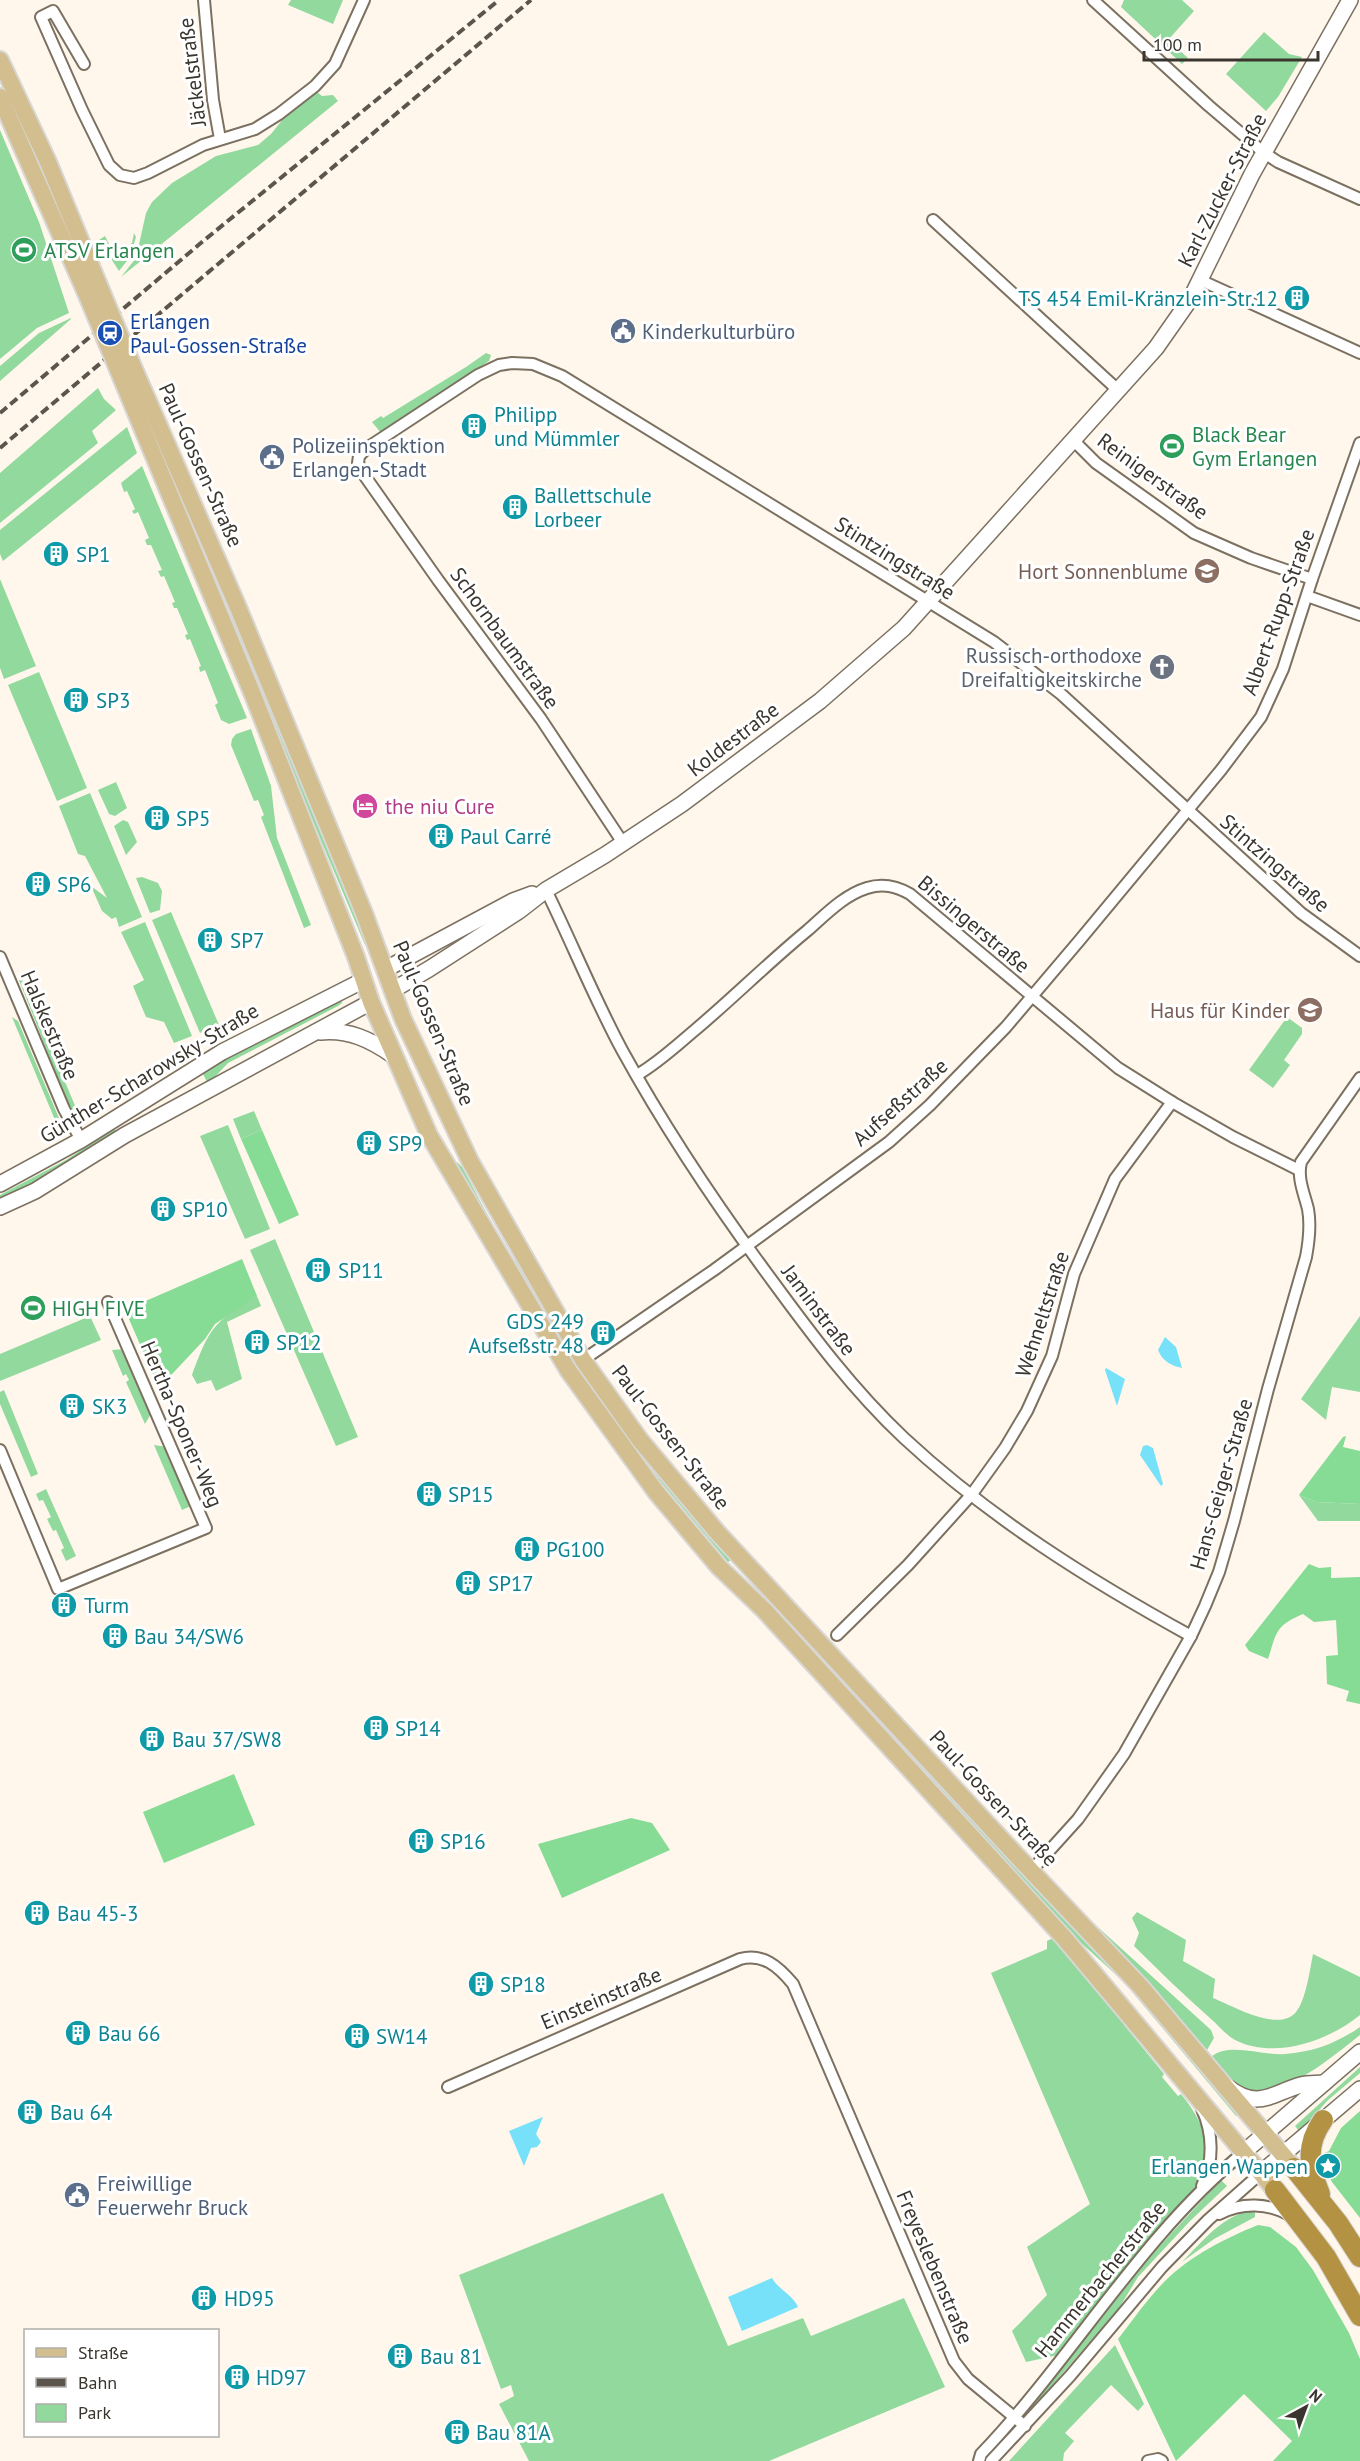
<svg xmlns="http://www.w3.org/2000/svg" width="1360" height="2461" viewBox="0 0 1360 2461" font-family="'PT Sans',sans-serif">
<rect width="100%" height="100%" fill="#fff7ec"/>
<g fill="#92d99d">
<polygon points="291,0 343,0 333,24 288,5"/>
<polygon points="1124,0 1182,0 1194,11 1168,40 1188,58 1182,64 1121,7"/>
<polygon points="1264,32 1289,54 1302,57 1278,97 1266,111 1226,74"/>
<polygon points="316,91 322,96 333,95 338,101 121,277 136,258 146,213 152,202 172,183 216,156 258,145 271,134 287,114"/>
<polygon points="0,130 39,222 69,313 37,328 0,359"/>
<polygon points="134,233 136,237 130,257 119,271 99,240 105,236 109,244 120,250 132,243"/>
<polygon points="71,318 71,319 0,381 0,366 39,333"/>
<polygon points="486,353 491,355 489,361 381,433 372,422 381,416 383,418 466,367"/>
<polygon points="98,388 104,399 116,410 92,431 98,443 0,523 0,473"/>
<polygon points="127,427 137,453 3,561 0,554 0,530"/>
<polygon points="142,466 247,718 229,724 221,720 215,705 218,703 205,670 200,672 199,667 201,666 190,639 187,640 185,635 188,634 177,608 174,608 172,603 175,602 164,576 161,577 158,571 162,570 151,545 147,545 145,540 149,538 138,512 134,514 132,511 135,509 127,491 124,492 121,483"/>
<polygon points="0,579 36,666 4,679 0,668"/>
<polygon points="234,614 369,943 365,945 227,617"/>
<polygon points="39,672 87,788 57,801 8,685"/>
<polygon points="251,729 271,786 277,838 311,925 304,928 261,817 264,815 258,800 254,801 231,745 232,739 236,734"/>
<polygon points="116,782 127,808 115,816 109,814 98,790"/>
<polygon points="90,793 142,917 119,927 116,917 112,919 102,911 91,886 107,898 85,856 78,854 59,806"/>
<polygon points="123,820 128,822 137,842 126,855 114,826"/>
<polygon points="142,877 158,883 162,891 160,910 150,913 136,878"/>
<polygon points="171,912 219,1025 200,1033 152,920"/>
<polygon points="145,922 192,1036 174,1043 164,1022 146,1017 133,986 144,980 121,932"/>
<polygon points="22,979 76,1108 71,1111 19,980"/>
<polygon points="341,999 342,1003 338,1006 228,1063 208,1084 202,1072 214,1065"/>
<polygon points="12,1017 18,1021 59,1118 55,1120"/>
<polygon points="1287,1017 1302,1028 1302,1034 1284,1060 1290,1065 1273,1088 1249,1070"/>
<polygon points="254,1111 262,1130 241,1139 233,1119"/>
<polygon points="228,1125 270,1229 245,1239 200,1136"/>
<polygon points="115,1128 115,1134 65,1166 0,1199 0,1195 66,1160"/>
<polygon points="457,1162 462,1167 508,1253 521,1267 568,1349 732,1559 728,1562 644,1462 571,1363 455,1165"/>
<polygon points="275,1239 358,1437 336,1446 250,1250"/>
<path d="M 257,1296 L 261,1306 L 227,1322 L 242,1379 L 216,1391 L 211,1380 L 197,1384 L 192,1375 C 210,1327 213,1323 257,1296 Z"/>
<polygon points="90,1316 101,1340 0,1381 0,1354"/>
<polygon points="1360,1316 1360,1392 1332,1387 1326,1420 1301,1399"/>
<polygon points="125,1349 152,1412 145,1424 126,1382 129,1380 126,1374 123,1376 112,1350"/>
<polygon points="4,1390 38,1474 31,1477 0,1404 0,1392"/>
<polygon points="154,1445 167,1447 193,1505 182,1510"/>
<polygon points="46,1489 76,1556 66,1561 61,1550 64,1548 56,1530 53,1531 47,1519 51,1517 43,1500 39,1501 36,1494"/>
<polygon points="1299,1495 1316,1502 1360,1504 1360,1521 1318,1521"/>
<polygon points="759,1591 1109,1961 1240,2112 1236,2116 1124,1982 1068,1931 769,1606 757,1592"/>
<polygon points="1076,1910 1079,1910 1211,2030 1214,2038 1207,2050 1202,2044 1199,2045"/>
<path d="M 1137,1912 L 1186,1940 L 1183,1961 L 1215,1979 L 1213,1998 C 1233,2006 1279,2033 1296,2012 C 1306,2000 1310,1969 1313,1954 L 1360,1977 L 1360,2015 C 1328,2041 1275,2060 1235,2040 C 1226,2035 1218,2025 1211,2019 C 1184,1995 1159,1971 1134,1946 L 1139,1933 L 1132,1918 Z"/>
<path d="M 1055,1937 L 1107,1999 L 1125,2026 L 1164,2074 L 1162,2077 L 1178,2096 L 1181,2094 C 1206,2125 1218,2154 1193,2190 L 1125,2269 L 1058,2355 L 1026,2362 L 1012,2331 L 1047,2295 L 1027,2247 L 1090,2204 L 991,1973 L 1047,1949 L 1047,1941 Z"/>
<path d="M 1360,2027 L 1360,2035 C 1335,2055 1286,2096 1253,2092 C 1236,2090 1226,2077 1215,2065 L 1218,2063 L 1212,2056 C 1230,2042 1263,2056 1285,2054 C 1313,2052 1337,2043 1360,2027 Z"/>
<polygon points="1360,2067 1360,2073 1327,2101 1300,2132 1295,2126"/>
<polygon points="1221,2180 1227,2186 1190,2221 1138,2277 1119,2308 1031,2410 1029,2408 1155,2251"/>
<polygon points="663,2193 728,2346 803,2318 811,2336 904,2298 945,2387 769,2461 529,2461 499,2404 514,2396 511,2385 501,2389 459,2275"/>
<path d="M 1255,2210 L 1255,2217 L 1214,2239 L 1182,2262 C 1204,2240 1223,2214 1255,2210 Z"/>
<polygon points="1115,2345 1144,2404 1138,2411 1111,2385 1065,2433 1074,2441 1064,2453 1063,2461 1009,2461"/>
</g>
<g fill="#86db95">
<polygon points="262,1130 299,1215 279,1224 241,1139"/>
<polygon points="242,1259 257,1296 215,1324 205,1339 159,1388 125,1310"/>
<polygon points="1346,1436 1343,1447 1360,1451 1360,1504 1316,1502 1299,1495 1343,1437"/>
<path d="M 1309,1564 L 1319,1568 L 1331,1567 L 1331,1578 L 1360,1577 L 1360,1704 L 1346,1701 L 1349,1691 L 1327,1684 L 1326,1656 L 1338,1655 L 1336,1620 L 1314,1622 L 1303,1614 C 1275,1626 1277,1632 1268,1659 L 1249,1651 L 1245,1645 Z"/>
<polygon points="234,1774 255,1825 164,1863 143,1812"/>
<polygon points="631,1818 652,1823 670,1850 562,1898 538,1844"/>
<polygon points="1360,2111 1360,2218 1332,2182 1318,2156 1329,2151 1341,2128"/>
<path d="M 1258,2225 L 1270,2227 L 1296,2247 L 1313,2270 L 1349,2333 L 1360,2359 L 1360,2461 L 1273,2461 L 1292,2441 L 1244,2394 L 1176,2461 L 1118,2339 C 1133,2320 1148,2298 1165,2281 C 1190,2256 1226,2238 1258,2225 Z"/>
</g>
<g fill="#77e1f9">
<path d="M 1165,1337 L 1176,1347 L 1182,1368 C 1172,1366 1162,1361 1158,1350 Z"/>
<polygon points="1106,1368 1125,1379 1117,1406 1105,1370"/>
<polygon points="1147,1445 1153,1448 1163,1484 1161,1486 1140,1455 1143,1446"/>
<polygon points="543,2117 536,2134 541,2142 537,2147 531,2148 524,2166 509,2131"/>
<path d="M 772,2278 C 779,2290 793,2295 798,2307 L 742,2331 L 728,2297 Z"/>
</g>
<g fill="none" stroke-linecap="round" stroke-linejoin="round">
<g stroke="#7c7160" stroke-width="14">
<g id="street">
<polyline points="204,0 213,100 220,139"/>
<polyline points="1093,0 1209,106 1263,152 1278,162 1360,199"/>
<polyline points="84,64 53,11 41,17 82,110 109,165 120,175 134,178 148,173 203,145 255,129 279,114 315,86 335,64 364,0"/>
<polyline points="933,220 1119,391"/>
<polyline points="1200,280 1360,353"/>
<polyline points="1074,441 1096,463 1194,533 1251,558 1312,579"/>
<polyline points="1307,596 1360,615"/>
<polyline points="623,843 541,719 438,580 362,472 358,463 359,456 367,448 478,375 499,365 512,363 533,364 562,376 994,642 1061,694 1301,913 1360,956"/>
<path d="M 546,890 C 572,943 594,998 622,1050 C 666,1130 717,1206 771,1279 C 812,1335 853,1390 904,1438 C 990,1518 1089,1580 1191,1636"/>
<polyline points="0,957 64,1109 81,1140"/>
<path d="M 637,1075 C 658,1063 676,1046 695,1030 C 733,998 769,962 808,930 C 825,915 844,895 867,888 C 883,883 896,886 910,894 L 1118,1068 L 1172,1102 L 1233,1137 L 1299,1170"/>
<polyline points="583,1360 714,1270 889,1142 930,1105 1006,1027 1079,941 1221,770 1261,717 1283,669 1312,579 1360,443"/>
<polyline points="0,1450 58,1589 206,1528 108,1302"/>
<polyline points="837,1635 908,1565 972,1494 1005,1448 1027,1411 1052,1356 1074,1274 1115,1179 1172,1102"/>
<path d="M 1031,1871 L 1078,1819 L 1124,1754 L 1191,1636 L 1205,1606 L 1219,1572 L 1234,1521 L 1268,1389 L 1306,1257 C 1309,1241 1311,1225 1308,1209 C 1304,1193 1297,1178 1301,1162 L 1360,1078"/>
<path d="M 448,2087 L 740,1959 C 763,1953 778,1966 793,1984 L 954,2361 L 968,2379 L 1025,2426"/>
<path d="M 1202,2186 C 1214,2162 1213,2133 1202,2109"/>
<path d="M 1219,2214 C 1242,2202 1268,2203 1290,2215"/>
<path d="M 979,2461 L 981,2454 C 1073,2358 1140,2237 1244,2152"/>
<polyline points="991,2461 1070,2376 1162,2267 1208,2220 1261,2173"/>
<polyline points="1148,2461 1158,2459 1162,2461"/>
</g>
</g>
<g stroke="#7c7160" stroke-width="18">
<g id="secondary">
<polyline points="386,969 513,901 532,894"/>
<polyline points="393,990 429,969 519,911 546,890 605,855 682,804 820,701 904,628 1156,348 1191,298 1252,174 1350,0"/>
<path d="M 320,1032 C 349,1029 371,1040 394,1056"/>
<polyline points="0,1184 81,1140 222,1052 364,980"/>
<polyline points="0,1207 35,1191 125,1135 371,1002"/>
<path d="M 1226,2086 C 1258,2111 1270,2094 1301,2085 C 1309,2083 1317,2084 1324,2083"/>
<polyline points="1244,2152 1360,2052"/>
<polyline points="1261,2173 1360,2089"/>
</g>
</g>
<g stroke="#d8d7d5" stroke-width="20">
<g id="primary">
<polyline points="0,60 48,162 98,283"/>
<polyline points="0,97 86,293"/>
<polyline points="131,362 237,605 364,913 403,1019 470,1161 583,1360 640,1440 717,1532 1018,1857 1141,1987 1294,2168"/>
<polyline points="119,372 253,695 356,957 371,1002 429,1135 568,1370 656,1492 719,1567 764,1610 1065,1939 1275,2190"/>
</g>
</g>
<g stroke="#d8d7d5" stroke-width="22">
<g id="highway">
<polyline points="1294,2168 1338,2223 1360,2257"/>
<polyline points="1275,2190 1326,2257 1360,2316"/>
<path d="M 1320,2194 C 1309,2167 1305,2145 1323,2120"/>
</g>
</g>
<use href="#street" stroke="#fff" stroke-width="10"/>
<use href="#secondary" stroke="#fff" stroke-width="15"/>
<use href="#primary" stroke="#d2be8e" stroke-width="16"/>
<use href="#highway" stroke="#b49243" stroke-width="20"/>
<g stroke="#5b554e" stroke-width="4" stroke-dasharray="9 4.5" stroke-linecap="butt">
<polyline points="0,413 202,242 499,0"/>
<polyline points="0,448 531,0"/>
</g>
<g stroke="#d8d7d5" stroke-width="20" stroke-linecap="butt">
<g id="primary-bridge">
<polyline points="98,283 131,362"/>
<polyline points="86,293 119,372"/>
</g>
</g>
<use href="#primary-bridge" stroke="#d2be8e" stroke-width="16"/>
</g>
<defs>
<g id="stadium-disc" transform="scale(1.35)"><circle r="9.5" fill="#2e9e5b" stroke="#fff"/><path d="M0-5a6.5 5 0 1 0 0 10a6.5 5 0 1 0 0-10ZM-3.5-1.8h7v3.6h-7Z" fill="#fff"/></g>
<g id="building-disc" transform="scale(1.35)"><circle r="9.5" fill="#0f9aa8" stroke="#fff"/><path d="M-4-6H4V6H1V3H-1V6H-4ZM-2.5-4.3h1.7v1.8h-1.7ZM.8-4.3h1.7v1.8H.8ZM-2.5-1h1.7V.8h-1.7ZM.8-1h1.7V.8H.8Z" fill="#fff"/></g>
<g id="civic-disc" transform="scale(1.35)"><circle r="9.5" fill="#5c6f8a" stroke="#fff"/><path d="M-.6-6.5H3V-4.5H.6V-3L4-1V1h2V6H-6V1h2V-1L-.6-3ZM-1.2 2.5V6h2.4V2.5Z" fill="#fff"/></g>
<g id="station-disc" transform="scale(1.35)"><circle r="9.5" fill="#1a4fb4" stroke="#fff"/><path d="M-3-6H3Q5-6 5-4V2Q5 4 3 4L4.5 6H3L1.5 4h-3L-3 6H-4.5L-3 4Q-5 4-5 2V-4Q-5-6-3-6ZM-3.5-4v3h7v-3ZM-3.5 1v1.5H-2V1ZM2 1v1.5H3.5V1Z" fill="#fff"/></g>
<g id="school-disc" transform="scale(1.35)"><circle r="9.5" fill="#8d6e63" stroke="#fff"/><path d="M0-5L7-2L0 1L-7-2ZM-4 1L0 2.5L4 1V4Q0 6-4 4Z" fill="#fff"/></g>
<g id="church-disc" transform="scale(1.35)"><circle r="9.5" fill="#6b7280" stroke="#fff"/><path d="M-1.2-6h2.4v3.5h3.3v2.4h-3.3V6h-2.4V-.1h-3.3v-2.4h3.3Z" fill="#fff"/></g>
<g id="hotel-disc" transform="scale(1.35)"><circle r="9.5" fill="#d1479c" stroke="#fff"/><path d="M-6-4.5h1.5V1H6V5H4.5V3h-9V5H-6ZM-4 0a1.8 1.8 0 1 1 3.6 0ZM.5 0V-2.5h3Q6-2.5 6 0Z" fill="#fff"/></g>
<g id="sight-disc" transform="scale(1.35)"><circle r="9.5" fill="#0f9aa8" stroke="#fff"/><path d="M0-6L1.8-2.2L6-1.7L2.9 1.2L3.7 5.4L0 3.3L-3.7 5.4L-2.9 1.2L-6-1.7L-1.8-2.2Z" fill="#fff"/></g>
</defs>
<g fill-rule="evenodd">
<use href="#stadium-disc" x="24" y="250"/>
<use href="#building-disc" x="1297" y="298"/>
<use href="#civic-disc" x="623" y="331"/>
<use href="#station-disc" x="110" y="333"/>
<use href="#building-disc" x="474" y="426"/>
<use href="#stadium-disc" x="1172" y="446"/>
<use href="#civic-disc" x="272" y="457"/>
<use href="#building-disc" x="515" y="507"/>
<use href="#building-disc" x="56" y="554"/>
<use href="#school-disc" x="1207" y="571"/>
<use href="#church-disc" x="1162" y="667"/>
<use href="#building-disc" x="76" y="700"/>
<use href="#hotel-disc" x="365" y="806"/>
<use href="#building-disc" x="157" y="818"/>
<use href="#building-disc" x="441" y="836"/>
<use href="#building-disc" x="38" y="884"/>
<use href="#building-disc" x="210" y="940"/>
<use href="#school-disc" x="1310" y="1010"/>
<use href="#building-disc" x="369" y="1143"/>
<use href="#building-disc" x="163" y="1209"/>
<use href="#building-disc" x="318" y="1270"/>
<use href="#stadium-disc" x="33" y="1308"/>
<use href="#building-disc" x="603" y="1333"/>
<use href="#building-disc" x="257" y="1342"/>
<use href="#building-disc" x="72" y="1406"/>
<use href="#building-disc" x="429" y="1494"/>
<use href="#building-disc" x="527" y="1549"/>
<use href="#building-disc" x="468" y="1583"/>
<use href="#building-disc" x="64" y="1605"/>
<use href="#building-disc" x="115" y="1636"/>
<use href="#building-disc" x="376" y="1728"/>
<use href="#building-disc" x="152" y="1739"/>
<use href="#building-disc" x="421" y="1841"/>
<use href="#building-disc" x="37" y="1913"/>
<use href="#building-disc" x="481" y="1984"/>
<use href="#building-disc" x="78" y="2033"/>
<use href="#building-disc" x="357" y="2036"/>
<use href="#building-disc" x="30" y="2112"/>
<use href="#sight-disc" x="1328" y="2166"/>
<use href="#civic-disc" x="77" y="2195"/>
<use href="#building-disc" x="204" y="2298"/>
<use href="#building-disc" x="400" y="2356"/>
<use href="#building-disc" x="237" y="2377"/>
<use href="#building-disc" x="457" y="2432"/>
</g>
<g text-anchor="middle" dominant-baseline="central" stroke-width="6" stroke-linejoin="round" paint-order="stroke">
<g font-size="21" fill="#3a352e" stroke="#fff">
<text transform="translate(192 72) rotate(-97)">Jäckelstraße</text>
<text transform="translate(1222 190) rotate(-63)">Karl-Zucker-Straße</text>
<text transform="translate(201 465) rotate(66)">Paul-Gossen-Straße</text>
<text transform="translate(1153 476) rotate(36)">Reinigerstraße</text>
<text transform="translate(895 558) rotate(32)">Stintzingstraße</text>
<text transform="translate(1278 612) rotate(-70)">Albert-Rupp-Straße</text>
<text transform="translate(505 638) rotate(54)">Schornbaumstraße</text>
<text transform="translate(733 739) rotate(-37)">Koldestraße</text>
<text transform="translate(1275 863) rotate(41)">Stintzingstraße</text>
<text transform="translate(974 924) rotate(40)">Bissingerstraße</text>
<text transform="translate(434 1023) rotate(67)">Paul-Gossen-Straße</text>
<text transform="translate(50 1025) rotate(67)">Halskestraße</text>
<text transform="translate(149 1073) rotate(-31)">Günther-Scharowsky-Straße</text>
<text transform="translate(900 1102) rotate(-42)">Aufseßstraße</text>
<text transform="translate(819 1310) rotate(53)">Jaminstraße</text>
<text transform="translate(1042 1314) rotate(-72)">Wehneltstraße</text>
<text transform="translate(182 1424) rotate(67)">Hertha-Sponer-Weg</text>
<text transform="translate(671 1437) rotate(52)">Paul-Gossen-Straße</text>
<text transform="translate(1221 1484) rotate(-74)">Hans-Geiger-Straße</text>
<text transform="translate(994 1798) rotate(47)">Paul-Gossen-Straße</text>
<text transform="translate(601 1998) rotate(-23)">Einsteinstraße</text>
<text transform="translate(935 2267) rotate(67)">Freyeslebenstraße</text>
<text transform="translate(1100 2279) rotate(-51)">Hammerbacherstraße</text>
</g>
<g font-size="21" fill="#27864d" stroke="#fff" text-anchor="start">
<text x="44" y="250">ATSV Erlangen</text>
<text x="1192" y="434">Black Bear<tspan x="1192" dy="24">Gym Erlangen</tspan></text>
<text x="52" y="1308">HIGH FIVE</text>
</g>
<g font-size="21" fill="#0d838f" stroke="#fff" text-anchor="start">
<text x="1278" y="298" text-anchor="end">TS 454 Emil-Kränzlein-Str.12</text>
<text x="494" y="414">Philipp<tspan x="494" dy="24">und Mümmler</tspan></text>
<text x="534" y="495">Ballettschule<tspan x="534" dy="24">Lorbeer</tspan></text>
<text x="76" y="554">SP1</text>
<text x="96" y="700">SP3</text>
<text x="176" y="818">SP5</text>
<text x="460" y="836">Paul Carré</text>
<text x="57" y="884">SP6</text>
<text x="230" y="940">SP7</text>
<text x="388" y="1143">SP9</text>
<text x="182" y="1209">SP10</text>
<text x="338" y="1270">SP11</text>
<text x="584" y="1321" text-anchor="end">GDS 249<tspan x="584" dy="24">Aufseßstr. 48</tspan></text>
<text x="276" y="1342">SP12</text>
<text x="92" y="1406">SK3</text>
<text x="448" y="1494">SP15</text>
<text x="546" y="1549">PG100</text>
<text x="488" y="1583">SP17</text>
<text x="84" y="1605">Turm</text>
<text x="134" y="1636">Bau 34/SW6</text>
<text x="395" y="1728">SP14</text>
<text x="172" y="1739">Bau 37/SW8</text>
<text x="440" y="1841">SP16</text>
<text x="57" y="1913">Bau 45-3</text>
<text x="500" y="1984">SP18</text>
<text x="98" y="2033">Bau 66</text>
<text x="376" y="2036">SW14</text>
<text x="50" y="2112">Bau 64</text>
<text x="1308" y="2166" text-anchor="end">Erlangen Wappen</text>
<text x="224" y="2298">HD95</text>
<text x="420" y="2356">Bau 81</text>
<text x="256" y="2377">HD97</text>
<text x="476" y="2432">Bau 81A</text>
</g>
<g font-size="21" fill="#164399" stroke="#fff" text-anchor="start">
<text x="130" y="321">Erlangen<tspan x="130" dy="24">Paul-Gossen-Straße</tspan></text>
</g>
<g font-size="21" fill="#4e5e75" stroke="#fff" text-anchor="start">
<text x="642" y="331">Kinderkulturbüro</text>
<text x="292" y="445">Polizeiinspektion<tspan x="292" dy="24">Erlangen-Stadt</tspan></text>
<text x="97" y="2183">Freiwillige<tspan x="97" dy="24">Feuerwehr Bruck</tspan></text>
</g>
<g font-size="21" fill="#785e54" stroke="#fff" text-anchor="end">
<text x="1188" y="571">Hort Sonnenblume</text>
<text x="1290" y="1010">Haus für Kinder</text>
</g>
<g font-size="21" fill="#5b616d" stroke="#fff" text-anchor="end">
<text x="1142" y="655">Russisch-orthodoxe<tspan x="1142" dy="24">Dreifaltigkeitskirche</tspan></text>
</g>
<g font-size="21" fill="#b23c85" stroke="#fff" text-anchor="start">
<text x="385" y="806">the niu Cure</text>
</g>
</g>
<rect x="24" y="2329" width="195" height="108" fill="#ffffff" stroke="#b0aeab" stroke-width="1.5"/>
<rect x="36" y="2348" width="30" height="9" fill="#d2be8e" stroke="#b0aeab" stroke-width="1.5"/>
<text x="78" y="2359" font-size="18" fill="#3a352e">Straße</text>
<rect x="36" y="2378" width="30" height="9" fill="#5b554e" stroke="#b0aeab" stroke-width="1.5"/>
<text x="78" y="2389" font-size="18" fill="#3a352e">Bahn</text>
<rect x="36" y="2404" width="30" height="18" fill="#92d99d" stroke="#b0aeab" stroke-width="1.5"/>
<text x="78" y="2419" font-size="18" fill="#3a352e">Park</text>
<g transform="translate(1306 2407) rotate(41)" stroke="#ffffff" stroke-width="4.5" paint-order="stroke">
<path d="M0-4.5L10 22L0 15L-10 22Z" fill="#3a352e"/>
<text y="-9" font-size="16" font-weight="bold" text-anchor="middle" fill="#3a352e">N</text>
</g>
<path d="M1144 51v9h174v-9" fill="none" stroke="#3a352e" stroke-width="3"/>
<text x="1153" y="51" font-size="18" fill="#3a352e" stroke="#ffffff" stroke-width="4.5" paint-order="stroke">100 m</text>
</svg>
